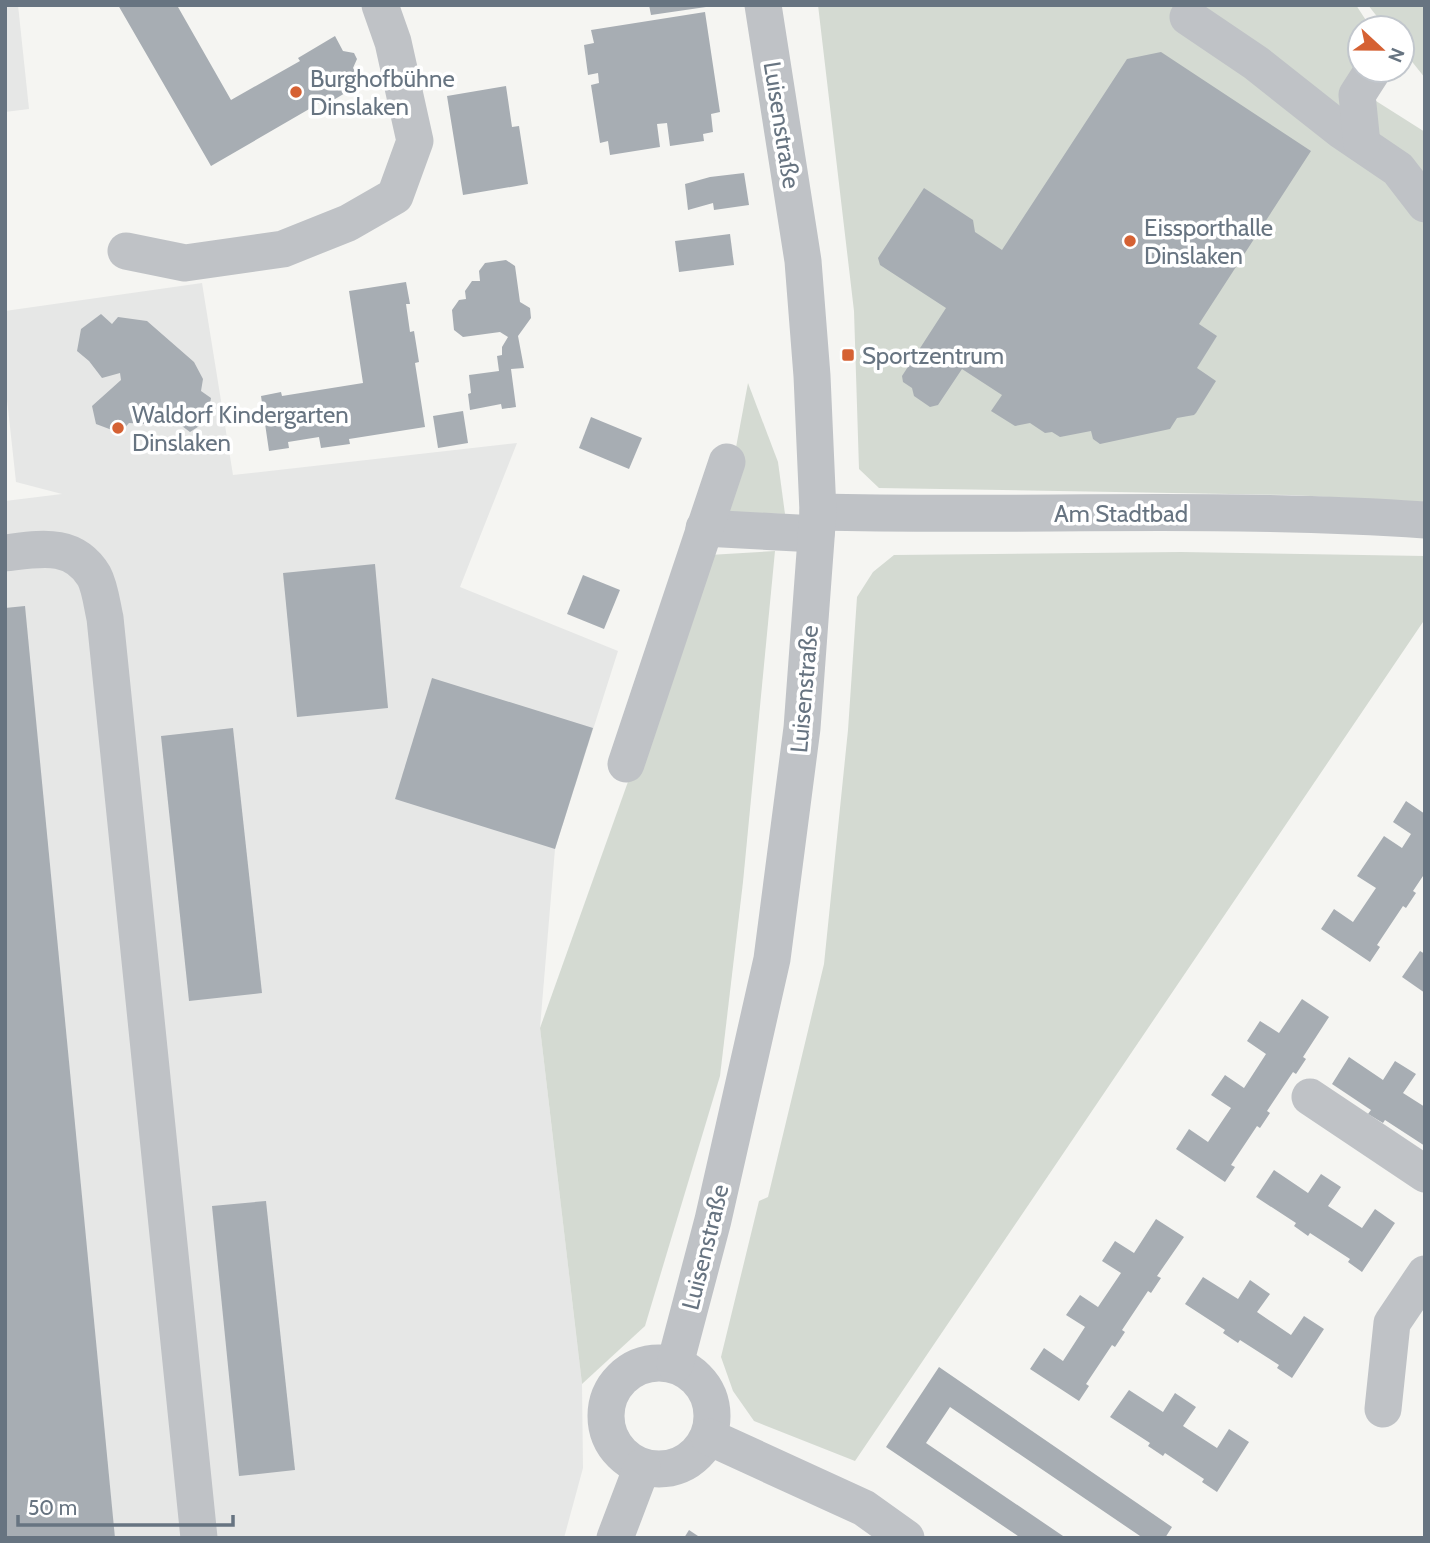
<svg xmlns="http://www.w3.org/2000/svg" width="1430" height="1543" viewBox="0 0 1430 1543" font-family="Cabin,sans-serif">
<rect width="100%" height="100%" fill="#f5f5f2"/>
<g fill="#e6e7e6">
<polygon points="5,5 18,5 29,109 5,112"/>
<polygon points="202,283 233,475 517,443 460,587 618,651 555,849 540,1028 582,1384 583,1468 564,1538 5,1538 5,501 62,494 16,482 5,381 5,311"/>
</g>
<g fill="#d4dad2">
<polygon points="818,5 1356,5 1371,28 1360,28 1360,70 1365,94 1425,132 1425,502 1291,495 879,488 859,469 854,311"/>
<polygon points="1368,5 1425,5 1425,78 1402,49 1402,28 1386,28"/>
<polygon points="748,383 778,462 785,514 724,512"/>
<polygon points="775,551 743,882 720,1076 645,1326 582,1384 540,1028 709,555"/>
<polygon points="1181,552 1425,556 1425,619 855,1461 754,1421 733,1391 721,1357 759,1201 768,1197 824,964 848,730 857,597 873,572 894,555"/>
</g>
<g fill="#a7adb3">
<polygon points="118,5 181,5 178,7 231,100 300,61 298,58 335,36 343,51 354,53 357,59 353,68 362,83 325,105 323,101 211,166"/>
<polygon points="649,5 705,5 706,7 651,15"/>
<polygon points="705,12 720,112 711,114 713,132 703,134 704,141 670,146 667,123 657,124 660,147 610,155 608,141 600,143 591,85 599,83 598,73 588,75 584,45 594,43 591,30"/>
<polygon points="1161,52 1311,151 1199,324 1217,336 1197,368 1216,381 1196,413 1194,415 1177,418 1170,429 1100,444 1093,439 1091,431 1060,437 1052,432 1045,433 1030,423 1015,426 991,411 1002,395 962,369 938,405 930,407 914,396 912,388 903,382 902,376 946,308 880,265 878,258 924,188 973,220 975,232 1002,250 1127,59"/>
<polygon points="506,86 512,127 519,126 528,184 463,195 447,96"/>
<polygon points="744,173 749,205 714,210 713,203 688,210 685,184 710,177"/>
<polygon points="730,234 734,265 679,272 675,241"/>
<polygon points="506,260 515,266 520,302 530,308 531,318 518,336 524,368 511,369 516,407 502,409 501,404 470,410 468,394 471,393 469,375 499,371 497,356 502,355 502,347 508,337 500,332 463,337 454,330 452,310 459,300 466,299 465,291 472,281 480,281 479,271 485,263"/>
<polygon points="406,282 410,304 406,304 410,332 414,331 419,362 415,363 425,427 349,439 350,444 321,448 319,437 288,442 289,448 269,451 261,396 281,392 282,396 363,383 349,291"/>
<polygon points="101,314 112,324 118,317 147,321 194,362 203,379 201,391 211,398 207,421 190,432 174,420 162,415 145,424 129,423 120,433 96,424 92,406 121,380 120,373 102,378 89,361 77,351 81,329"/>
<polygon points="463,411 468,443 438,448 433,416"/>
<polygon points="591,417 642,438 629,469 579,448"/>
<polygon points="375,564 388,708 297,717 283,573"/>
<polygon points="583,575 620,590 604,629 567,614"/>
<polygon points="25,606 115,1538 5,1538 5,608"/>
<polygon points="432,678 593,728 555,849 395,799"/>
<polygon points="233,728 262,993 189,1001 161,736"/>
<polygon points="1406,801 1425,814 1425,873 1413,891 1416,893 1406,908 1403,906 1377,945 1380,947 1370,962 1321,929 1334,909 1353,922 1376,888 1357,876 1384,836 1402,848 1411,834 1393,822"/>
<polygon points="1420,951 1425,954 1425,993 1402,977"/>
<polygon points="1302,999 1329,1017 1303,1057 1306,1059 1296,1074 1293,1072 1267,1111 1270,1113 1260,1128 1257,1126 1231,1165 1235,1167 1225,1182 1176,1149 1189,1129 1208,1142 1231,1108 1211,1095 1225,1075 1244,1088 1266,1054 1247,1041 1260,1021 1279,1033"/>
<polygon points="1349,1057 1383,1080 1395,1061 1416,1074 1403,1093 1425,1107 1425,1146 1385,1120 1383,1123 1368,1114 1371,1110 1332,1084"/>
<polygon points="1274,1170 1308,1193 1321,1174 1341,1187 1328,1206 1362,1228 1375,1209 1395,1223 1362,1272 1348,1262 1350,1259 1310,1233 1308,1236 1294,1226 1296,1223 1256,1197"/>
<polygon points="266,1201 295,1470 239,1476 212,1206"/>
<polygon points="1156,1219 1184,1237 1157,1276 1161,1278 1151,1293 1148,1291 1122,1330 1125,1332 1115,1347 1112,1345 1086,1384 1089,1386 1079,1401 1030,1369 1044,1348 1063,1361 1085,1327 1066,1315 1080,1295 1098,1307 1121,1273 1102,1261 1115,1241 1134,1253"/>
<polygon points="1203,1277 1238,1299 1250,1280 1270,1294 1257,1312 1291,1335 1304,1316 1324,1329 1292,1378 1277,1368 1279,1365 1240,1340 1238,1343 1223,1333 1225,1330 1185,1304"/>
<polygon points="939,1367 1172,1527 1165,1538 1143,1538 950,1407 926,1443 1066,1538 1021,1538 886,1447"/>
<polygon points="1129,1390 1163,1412 1175,1393 1196,1407 1183,1426 1217,1448 1229,1429 1249,1442 1217,1492 1202,1482 1204,1479 1165,1453 1163,1456 1148,1446 1150,1443 1110,1417"/>
<polygon points="689,1530 701,1538 684,1538"/>
</g>
<g fill="none" stroke-linecap="round" stroke-linejoin="round">
<g stroke="#bfc2c6" stroke-width="37">
<polyline points="1188,17 1256,63 1342,131 1398,169 1425,204"/>
<polyline points="1362,144 1357,95 1373,70"/>
<polyline points="126,251 185,263 283,249 348,223 395,196 415,141 393,42 380,5"/>
<path d="M 818,512 C 1020,517 1223,506 1425,520"/>
<polyline points="704,528 816,534"/>
<path d="M 5,553 C 39,549 73,541 94,576 C 100,587 102,605 105,618 L 199,1538"/>
<polyline points="626,764 727,462"/>
<polyline points="1310,1097 1425,1174"/>
<circle cx="659" cy="1416" r="53"/>
<polyline points="675,1364 713,1220 772,959 802,728 818,512 812,376 803,261 763,5"/>
<polyline points="1383,1409 1392,1323 1425,1274"/>
<polyline points="709,1437 864,1508 906,1538"/>
<polyline points="615,1538 642,1467"/>
</g>
</g>
<g fill="#d56133" stroke="#fff" stroke-width="2.5">
<circle cx="296" cy="92" r="7"/>
<circle cx="1130" cy="241" r="7"/>
<rect x="841" y="348" width="14" height="14" rx="3.5"/>
<circle cx="118" cy="428" r="7"/>
</g>
<g text-anchor="middle" dominant-baseline="central" stroke-width="7" stroke-linejoin="round" paint-order="stroke">
<g font-size="24" fill="#677481" stroke="#fff" text-anchor="start">
<text x="310" y="78">Burghofbühne<tspan x="310" dy="28">Dinslaken</tspan></text>
<text x="1144" y="227">Eissporthalle<tspan x="1144" dy="28">Dinslaken</tspan></text>
<text x="862" y="355">Sportzentrum</text>
<text x="132" y="414">Waldorf Kindergarten<tspan x="132" dy="28">Dinslaken</tspan></text>
</g>
<g font-size="24" fill="#677481" stroke="#fff">
<text transform="translate(782 125) rotate(81)">Luisenstraße</text>
<text x="1121" y="513">Am Stadtbad</text>
<text transform="translate(804 689) rotate(-85)">Luisenstraße</text>
<text transform="translate(705 1247) rotate(-76)">Luisenstraße</text>
</g>
</g>
<rect width="1430" height="1543" fill="none" stroke="#677481" stroke-width="14"/>
<g transform="translate(1381 49) rotate(112)"><circle r="33" fill="#ffffff" stroke="#c2c7cd" stroke-width="2"/>
<path d="M0-5L12 26L0 18L-12 26Z" fill="#d56133"/>
<text y="-10" font-size="19" font-weight="bold" text-anchor="middle" fill="#677481">N</text>
</g>
<path d="M18 1515v10h215v-10" fill="none" stroke="#677481" stroke-width="3.5"/>
<text x="28" y="1515" font-size="21" fill="#677481" stroke="#ffffff" stroke-width="5" paint-order="stroke">50 m</text>
</svg>
